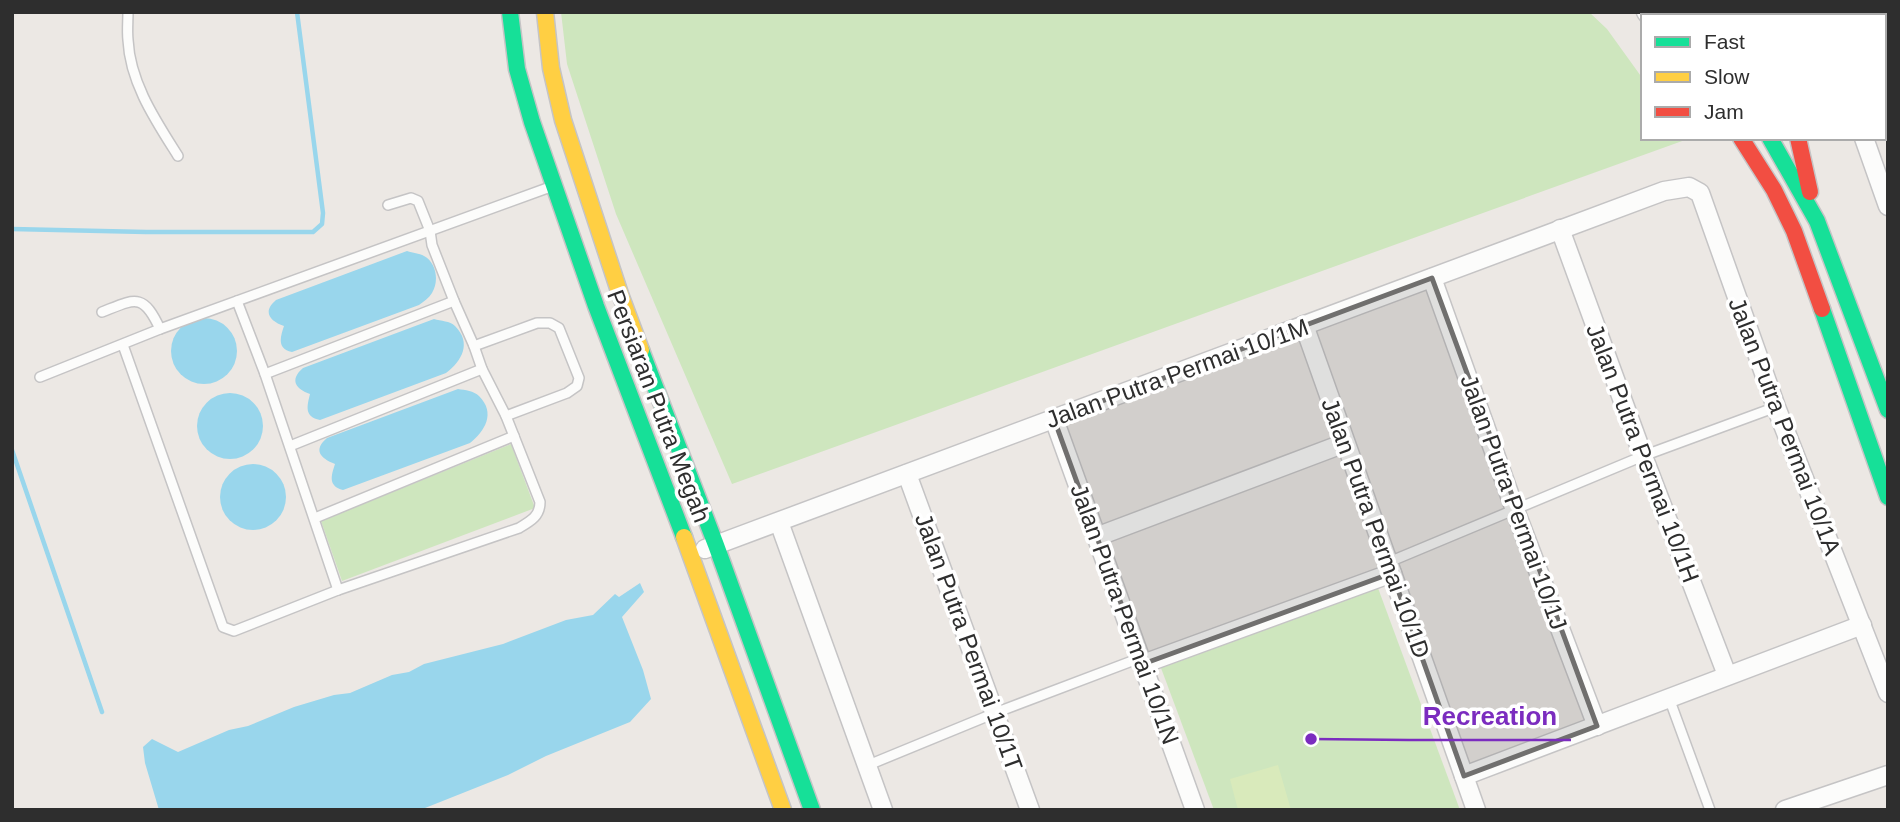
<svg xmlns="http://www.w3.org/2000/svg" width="1900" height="822" viewBox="0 0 1900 822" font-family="Helvetica,sans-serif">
<rect width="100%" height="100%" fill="#ece8e4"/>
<g fill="#cee6be">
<polygon points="561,12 1589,12 1607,29 1643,79 1643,138 1684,138 1685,140 732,484 616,214 567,64"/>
<polygon points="511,444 535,508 342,581 321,521"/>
<polygon points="1378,588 1460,810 1214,810 1161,668"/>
</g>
<polygon fill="#d9eabb" points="1278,765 1291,810 1238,810 1230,779"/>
<g fill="#99d6ec">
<path d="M 407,251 C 413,253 419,253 424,256 C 437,263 439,282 432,293 C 429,298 424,301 419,305 L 292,352 C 277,349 280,338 284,326 C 270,321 262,312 276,300 Z"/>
<circle cx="204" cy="351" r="33"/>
<path d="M 434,319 C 441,321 450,321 455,326 C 472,343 462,361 446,373 L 320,420 C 304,417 307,406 310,394 C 296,389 289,380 303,368 Z"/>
<path d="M 458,389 C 465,390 474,391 479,396 C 496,413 485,431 470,443 L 343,490 C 328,486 331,476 335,464 C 320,458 313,450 327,438 Z"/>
<circle cx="230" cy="426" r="33"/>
<circle cx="253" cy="497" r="33"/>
<polygon points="640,583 644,592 622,617 643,670 651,699 630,722 546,756 508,775 420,810 159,810 145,763 143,747 152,739 178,752 229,730 248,726 294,707 334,695 350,693 392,675 409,672 424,664 503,644 566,620 593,615 615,594 619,597"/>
</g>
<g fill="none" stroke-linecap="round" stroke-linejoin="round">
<g stroke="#99d6ec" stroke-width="4.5">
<polyline points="12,229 146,232 313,232 322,224 323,213 297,12"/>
<polyline points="12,450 102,712"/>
</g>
<g stroke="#c5c4c5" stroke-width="12">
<g id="lane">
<path d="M 128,12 C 128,21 127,31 128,40 C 130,83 156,121 178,156"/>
<polyline points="237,301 265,374 338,590"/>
<path d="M 102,312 C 135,299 143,292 160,329"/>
<path d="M 123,345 L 223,627 L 234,631 L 338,590 L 519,528 C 531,521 540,516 540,502 L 506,416 L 482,369 L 474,346 L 454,301 L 432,245 L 430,231 L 418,201 L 411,198 L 388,205"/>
<polyline points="474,346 537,323 550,323 559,328 579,378 577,386 567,393 506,416"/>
<polyline points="265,374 454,301"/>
<polyline points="40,377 160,329 553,186"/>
<polyline points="290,446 482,369"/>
<polyline points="315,518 514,436"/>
<polyline points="1389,562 1643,456 1776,407"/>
<polyline points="1669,698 1710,810"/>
<polyline points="866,766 995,713 1140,658"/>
</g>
</g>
<g stroke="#c5c4c5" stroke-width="21">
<g id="street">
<polyline points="1646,12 1649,16"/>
<polyline points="1682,12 1684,16"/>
<polyline points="1884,82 1888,80"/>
<polyline points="1864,138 1888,206"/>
<polyline points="1560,229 1643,456 1727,675"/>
<polyline points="1432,278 1515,510 1597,726"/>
<polyline points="1304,325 1476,810"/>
<polyline points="1054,419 1195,810"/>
<polyline points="907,474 1030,810"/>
<polyline points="779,522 883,810"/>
<polyline points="1096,537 1345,443"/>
<polyline points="705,549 1664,191 1689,187 1700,193 1776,407 1888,693"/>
<polyline points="1143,664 1392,573"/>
<polyline points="1464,776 1862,625"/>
<polyline points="1785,810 1888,775"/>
</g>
</g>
<g stroke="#c5c4c5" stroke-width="19">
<g id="fast">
<polyline points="510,12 517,69 532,122 596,306 684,537"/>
<polyline points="1787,16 1792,12"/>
<polyline points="1770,138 1817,221 1888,410"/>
<polyline points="1822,309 1888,497"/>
<polyline points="641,350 716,545 812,810"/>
</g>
</g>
<g stroke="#c5c4c5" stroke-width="19">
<g id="slow">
<polyline points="545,12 551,68 563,120 620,294 641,350"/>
<polyline points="684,537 783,810"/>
</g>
</g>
<g stroke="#c5c4c5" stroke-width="19">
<g id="jam">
<polyline points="1855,16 1863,12"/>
<polyline points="1741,138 1774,190 1794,231 1822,309"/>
<polyline points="1798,138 1810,192"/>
</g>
</g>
<use href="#lane" stroke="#fcfcfb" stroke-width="9"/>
<use href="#street" stroke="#fcfcfb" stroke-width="18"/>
<use href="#fast" stroke="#16e098" stroke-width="16"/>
<use href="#slow" stroke="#ffcf43" stroke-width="16"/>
<use href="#jam" stroke="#f24e42" stroke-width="16"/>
</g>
<path fill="#706f6e" fill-opacity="0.2" stroke="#706f6e" stroke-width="5" stroke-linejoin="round" d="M 1432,278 L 1597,726 L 1464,776 L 1392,573 L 1143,664 L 1054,419 Z"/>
<g text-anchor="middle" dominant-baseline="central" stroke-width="7" stroke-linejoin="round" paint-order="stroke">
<g font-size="24" fill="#2e2e2e" stroke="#fff">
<text transform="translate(1177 373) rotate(-20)">Jalan Putra Permai 10/1M</text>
<text transform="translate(659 406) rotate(69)">Persiaran Putra Megah</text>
<text transform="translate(1785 426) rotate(69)">Jalan Putra Permai 10/1A</text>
<text transform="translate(1643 453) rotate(69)">Jalan Putra Permai 10/1H</text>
<text transform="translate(1514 502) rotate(70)">Jalan Putra Permai 10/1J</text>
<text transform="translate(1376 528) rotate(70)">Jalan Putra Permai 10/1D</text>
<text transform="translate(1125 614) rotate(70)">Jalan Putra Permai 10/1N</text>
<text transform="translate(969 642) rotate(70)">Jalan Putra Permai 10/1T</text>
</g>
</g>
<path fill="none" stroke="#7b2cbf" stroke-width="2.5" d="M1311 739L1409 740H1571"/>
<circle fill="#7b2cbf" stroke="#fff" stroke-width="2.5" cx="1311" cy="739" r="7"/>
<g font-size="26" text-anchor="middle" font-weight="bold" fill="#7b2cbf" stroke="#fff" stroke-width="7" stroke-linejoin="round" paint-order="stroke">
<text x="1490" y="725">Recreation</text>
</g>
<rect width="1900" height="822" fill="none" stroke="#2e2e2e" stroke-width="28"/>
<rect x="1641" y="14" width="245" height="126" fill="#ffffff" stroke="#ababab" stroke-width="2"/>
<rect x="1655" y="37" width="35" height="10" fill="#16e098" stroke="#ababab" stroke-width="2"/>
<text x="1704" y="49" font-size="21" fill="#2e2e2e">Fast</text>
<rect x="1655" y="72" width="35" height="10" fill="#ffcf43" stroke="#ababab" stroke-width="2"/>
<text x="1704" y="84" font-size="21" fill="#2e2e2e">Slow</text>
<rect x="1655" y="107" width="35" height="10" fill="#f24e42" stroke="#ababab" stroke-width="2"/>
<text x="1704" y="119" font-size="21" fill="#2e2e2e">Jam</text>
</svg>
